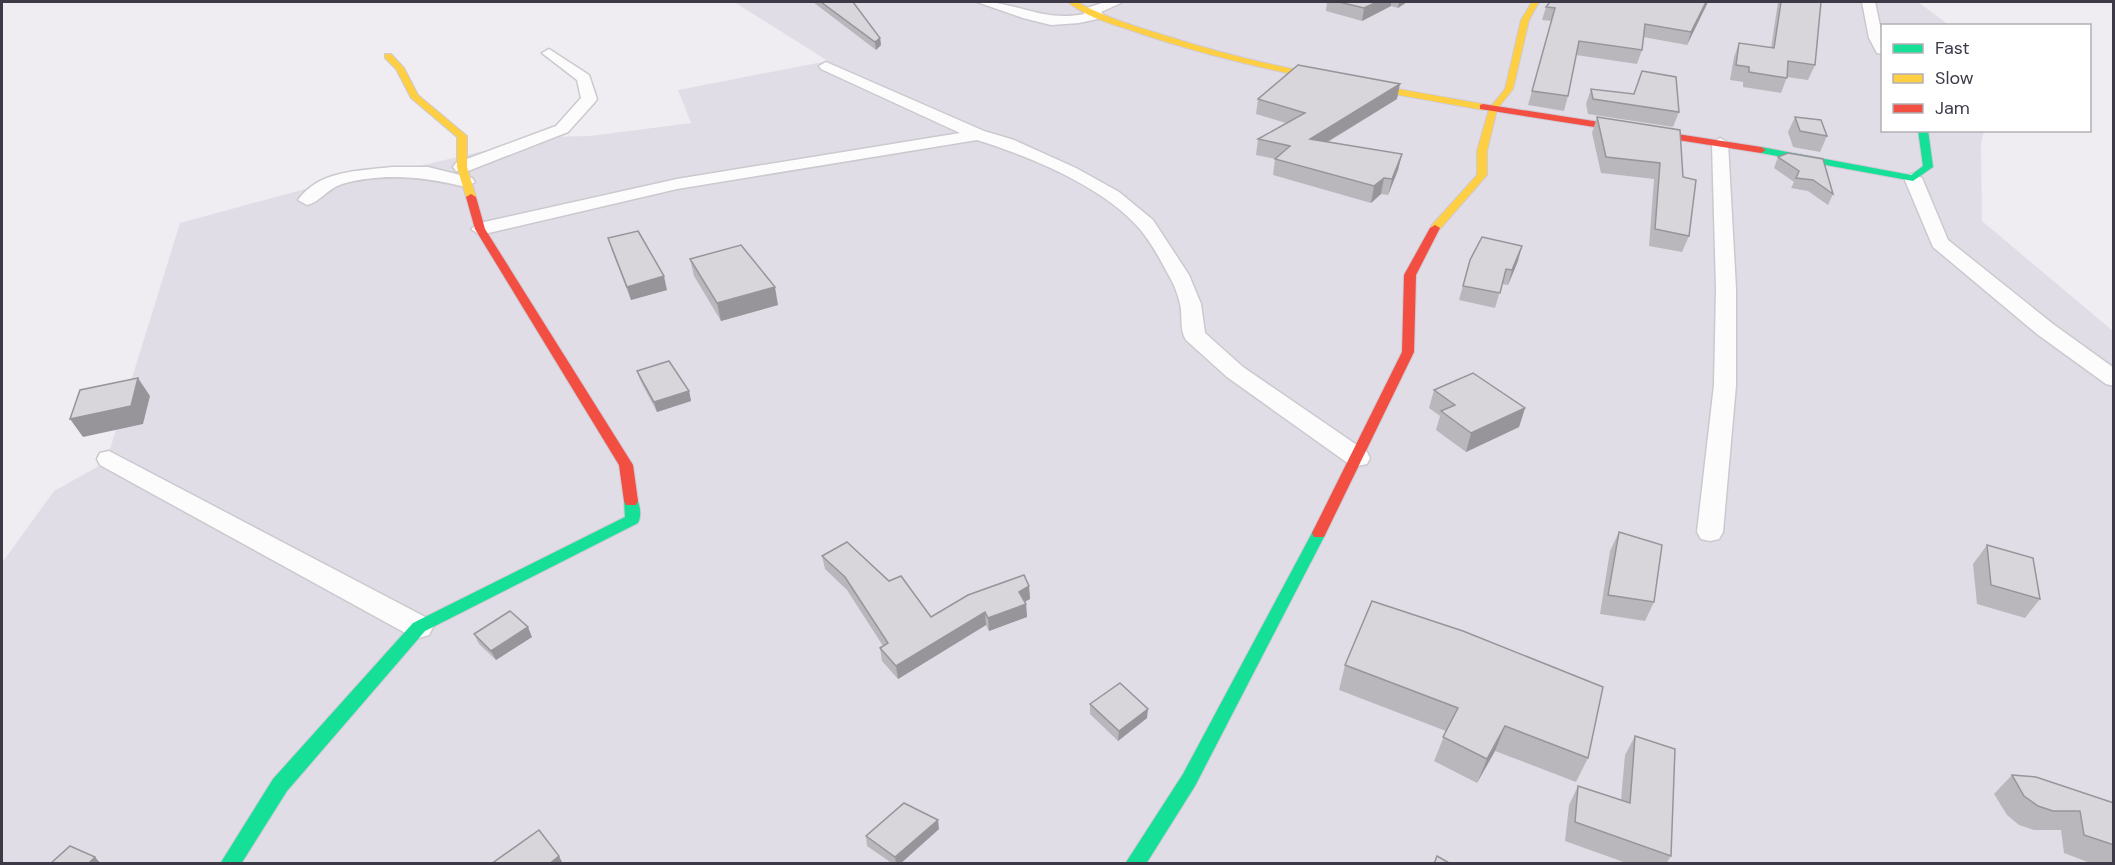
<svg xmlns="http://www.w3.org/2000/svg" width="2115" height="865" viewBox="0 0 2115 865" font-family="'DM Sans',sans-serif">
<rect width="100%" height="100%" fill="#efedf2"/>
<polygon fill="#e1dde7" points="734,2 1918,2 1949,25 1882,26 1882,130 1984,131 1981,144 1982,221 2113,331 2113,863 2,864 2,563 54,491 106,462 180,223 364,173 402,170 543,137 590,136 691,123 678,90 828,61"/>
<g fill="none" stroke-linecap="round" stroke-linejoin="round">
<g stroke="#cbc9ce" stroke-width="3">
<g id="street">
<path d="M 977,2 C 1014,0 1042,23 1084,14 L 1084,9 L 1105,2 L 1123,2 L 1101,12 L 1104,15 L 1102,18 L 1079,23 L 1051,25 L 1023,18 Z"/>
<polygon points="1862,2 1875,2 1882,35 1882,54 1877,53 1869,38"/>
<polygon points="549,49 589,75 597,99 595,102 568,132 468,171 456,171 453,167 456,163 556,126 581,98 577,80 542,53"/>
<path d="M 826,62 L 984,131 L 1014,140 L 1076,168 L 1119,192 L 1153,220 L 1189,275 L 1201,304 L 1205,333 L 1243,367 L 1367,452 L 1370,458 L 1367,464 L 1358,466 L 1349,464 L 1227,377 L 1186,340 C 1179,329 1183,315 1180,304 C 1178,294 1173,282 1168,274 C 1160,259 1150,240 1138,227 C 1102,186 1029,156 977,140 L 677,189 L 480,235 L 471,229 L 480,223 L 677,179 L 960,133 L 821,69 L 819,66 Z"/>
<polygon points="1720,138 1728,143 1736,289 1736,385 1723,532 1719,539 1710,541 1701,539 1697,532 1714,385 1716,289 1712,143"/>
<path d="M 392,167 L 428,167 L 472,178 L 475,182 L 466,187 C 426,177 383,172 342,184 C 327,189 320,202 307,205 L 298,200 C 319,170 359,171 392,167 Z"/>
<polygon points="1913,173 1922,178 1948,240 2053,324 2114,368 2114,386 2106,384 2037,334 1933,247 1904,178"/>
<polygon points="109,451 429,619 433,627 429,635 419,638 409,635 100,465 97,459 100,453"/>
</g>
</g>
<g stroke="#cec9d4" stroke-width="2">
<g id="fast">
<polygon points="1918,130 1928,130 1933,167 1913,181 1761,153 1756,150 1761,147 1911,175 1923,166"/>
<path d="M 631,496 L 636,497 C 640,504 642,516 638,523 L 425,631 L 287,791 L 241,864 L 220,864 L 273,779 L 413,623 L 625,517 L 624,501 L 626,497 Z"/>
<polygon points="1319,528 1324,529 1326,533 1195,786 1146,864 1125,864 1183,774 1312,533 1314,529"/>
</g>
</g>
<g stroke="#cec9d4" stroke-width="2">
<g id="slow">
<path d="M 1068,2 L 1077,2 C 1106,18 1138,27 1170,37 C 1272,70 1378,85 1483,104 L 1487,107 L 1483,110 C 1368,89 1251,71 1139,33 C 1116,25 1087,18 1068,2 Z"/>
<polygon points="1532,2 1539,2 1529,20 1513,89 1497,109 1487,151 1487,175 1439,230 1431,230 1431,226 1477,175 1477,151 1489,109 1505,89 1521,20"/>
<polygon points="385,54 391,54 404,68 418,95 467,136 467,167 476,197 475,199 467,199 466,197 457,167 457,137 411,98 396,69 385,58"/>
</g>
</g>
<g stroke="#cec9d4" stroke-width="2">
<g id="jam">
<polygon points="1483,104 1761,147 1766,150 1761,153 1480,109 1480,105"/>
<polygon points="471,194 476,197 485,229 633,465 638,501 636,505 626,505 624,501 619,465 475,229 466,197"/>
<polygon points="1435,225 1440,228 1416,275 1414,352 1326,533 1324,537 1314,537 1312,533 1402,352 1404,275 1430,228"/>
</g>
</g>
<use href="#street" fill="#fdfcfd" fill-rule="evenodd"/>
<use href="#fast" fill="#16e098" fill-rule="evenodd"/>
<use href="#slow" fill="#ffcf43" fill-rule="evenodd"/>
<use href="#jam" fill="#f24e42" fill-rule="evenodd"/>
</g>
<g fill="#bab7bc">
<polygon points="813,2 853,2 880,38 881,45 876,50"/>
<polygon points="1327,2 1407,2 1398,8 1391,6 1362,21 1326,11"/>
<polygon points="1708,2 1687,45 1643,37 1642,50 1637,64 1576,55 1568,96 1564,111 1528,105 1552,21 1542,20 1546,7"/>
<polygon points="1778,2 1821,2 1815,65 1808,80 1787,77 1781,93 1743,87 1743,82 1730,80 1734,57 1739,43 1771,48"/>
<polygon points="1591,89 1679,112 1673,127 1588,114 1586,104"/>
<polygon points="1258,99 1397,99 1328,142 1402,154 1398,170 1388,195 1381,194 1371,203 1273,175 1275,159 1256,155 1258,139 1286,123 1256,114"/>
<polygon points="1597,117 1683,177 1689,236 1682,252 1649,246 1654,179 1601,173 1592,133"/>
<polygon points="1795,117 1827,136 1820,152 1793,147 1788,132"/>
<polygon points="1778,157 1833,194 1828,205 1808,191 1791,188 1794,182 1774,168"/>
<polygon points="608,238 667,290 631,300 612,251"/>
<polygon points="690,259 778,305 721,321 694,276"/>
<polygon points="1470,260 1518,261 1508,285 1502,284 1495,308 1459,300"/>
<polygon points="637,371 689,391 691,401 657,412 640,380"/>
<polygon points="1434,390 1525,408 1519,427 1466,452 1436,430 1440,416 1429,408"/>
<polygon points="1619,532 1654,602 1645,621 1600,614 1610,551"/>
<polygon points="1987,545 2040,599 2025,618 1977,604 1973,564"/>
<polygon points="822,556 889,581 931,617 1029,586 1030,599 1025,601 1026,604 1027,617 989,631 986,625 898,679 882,661 880,648 883,646 847,590 825,569"/>
<polygon points="474,634 532,637 496,660 479,644"/>
<polygon points="1345,665 1588,758 1576,782 1495,751 1477,783 1434,761 1446,731 1339,690"/>
<polygon points="1090,704 1147,718 1118,741 1090,714"/>
<polygon points="1635,736 1671,856 1666,864 1629,864 1565,841 1569,805 1578,786 1621,800 1625,755"/>
<polygon points="2012,775 2114,803 2114,864 2093,864 2064,853 2061,830 2034,830 2019,825 2007,815 1994,794"/>
<polygon points="939,829 900,864 893,864 867,846 866,836"/>
</g>
<g fill="#979599">
<polygon points="1377,2 1391,2 1391,6 1362,21 1364,8"/>
<polygon points="1399,2 1407,2 1398,8"/>
<polygon points="1706,2 1708,2 1707,4 1687,45 1691,32"/>
<polygon points="880,38 881,45 876,50 875,42"/>
<polygon points="1400,84 1397,99 1307,154 1310,139"/>
<polygon points="1402,154 1398,170 1388,195 1392,179"/>
<polygon points="1384,178 1381,194 1371,203 1374,186"/>
<polygon points="1522,246 1518,261 1508,285 1512,270"/>
<polygon points="664,276 667,290 631,300 627,287"/>
<polygon points="775,287 778,305 721,321 717,303"/>
<polygon points="138,378 150,396 143,424 83,437 70,419"/>
<polygon points="689,391 691,401 657,412 654,402"/>
<polygon points="1525,408 1519,427 1466,452 1471,433"/>
<polygon points="1029,586 1030,599 1019,605 1019,592"/>
<polygon points="1026,604 1027,617 989,631 988,618"/>
<polygon points="985,612 986,625 898,679 896,666"/>
<polygon points="528,627 532,637 496,660 491,651"/>
<polygon points="1148,709 1147,718 1118,741 1119,731"/>
<polygon points="1505,726 1495,751 1477,783 1487,759"/>
<polygon points="938,820 939,829 900,864 896,864 895,857"/>
<polygon points="559,856 563,864 549,864"/>
<polygon points="95,857 101,864 88,864"/>
</g>
<g fill="#d8d5db" stroke="#979599" stroke-width="1.5">
<polygon points="821,2 853,2 880,38 875,42"/>
<polygon points="1339,2 1377,2 1364,8"/>
<polygon points="1550,2 1706,2 1691,32 1645,24 1642,50 1579,41 1568,96 1532,91 1555,8 1546,7"/>
<polygon points="1781,2 1821,2 1815,65 1788,61 1787,78 1749,72 1749,67 1736,65 1739,43 1774,48"/>
<polygon points="1298,65 1400,84 1310,139 1402,154 1392,179 1384,178 1374,186 1275,159 1290,146 1258,139 1305,113 1258,99"/>
<polygon points="1642,71 1676,77 1679,112 1593,99 1591,89 1634,94"/>
<polygon points="1597,117 1680,130 1683,177 1696,180 1689,236 1655,229 1660,163 1606,157"/>
<polygon points="1795,117 1821,120 1827,136 1800,131"/>
<polygon points="1788,153 1823,159 1833,194 1813,180 1796,178 1799,171 1778,157"/>
<polygon points="638,231 664,276 627,287 608,238"/>
<polygon points="1482,237 1522,246 1512,270 1506,269 1500,293 1463,286 1470,260"/>
<polygon points="741,245 775,287 717,303 690,259"/>
<polygon points="669,361 689,391 654,402 637,371"/>
<polygon points="1473,373 1525,408 1471,433 1441,411 1455,405 1434,390"/>
<polygon points="138,378 131,406 70,419 80,390"/>
<polygon points="1619,532 1662,545 1654,602 1608,595"/>
<polygon points="847,542 889,581 901,576 931,617 968,595 1024,575 1029,586 1019,592 1026,604 988,618 985,612 896,666 880,648 888,643 845,577 822,556"/>
<polygon points="1987,545 2033,558 2040,599 1991,585"/>
<polygon points="1372,601 1463,631 1603,687 1588,758 1505,726 1487,759 1443,737 1458,708 1345,665"/>
<polygon points="510,611 528,627 491,651 474,634"/>
<polygon points="1120,683 1148,709 1119,731 1090,704"/>
<polygon points="1635,736 1675,749 1671,856 1575,822 1578,786 1630,803"/>
<polygon points="2012,775 2036,777 2114,803 2114,845 2084,835 2080,811 2053,811 2038,806 2024,796"/>
<polygon points="904,803 938,820 895,857 866,836"/>
<polygon points="539,830 559,856 549,864 491,864"/>
<polygon points="70,846 95,857 88,864 50,864"/>
<polygon points="1437,856 1451,864 1434,864"/>
</g>
<rect width="2115" height="865" fill="none" stroke="#3e3947" stroke-width="6"/>
<rect x="1881" y="24" width="210" height="108" fill="#ffffff" stroke="#b2b0b5" stroke-width="1.5"/>
<rect x="1893" y="44" width="30" height="9" fill="#16e098" stroke="#b2b0b5" stroke-width="1.5"/>
<text x="1935" y="54" font-size="18" fill="#3e3947">Fast</text>
<rect x="1893" y="74" width="30" height="9" fill="#ffcf43" stroke="#b2b0b5" stroke-width="1.5"/>
<text x="1935" y="84" font-size="18" fill="#3e3947">Slow</text>
<rect x="1893" y="104" width="30" height="9" fill="#f24e42" stroke="#b2b0b5" stroke-width="1.5"/>
<text x="1935" y="114" font-size="18" fill="#3e3947">Jam</text>
</svg>
